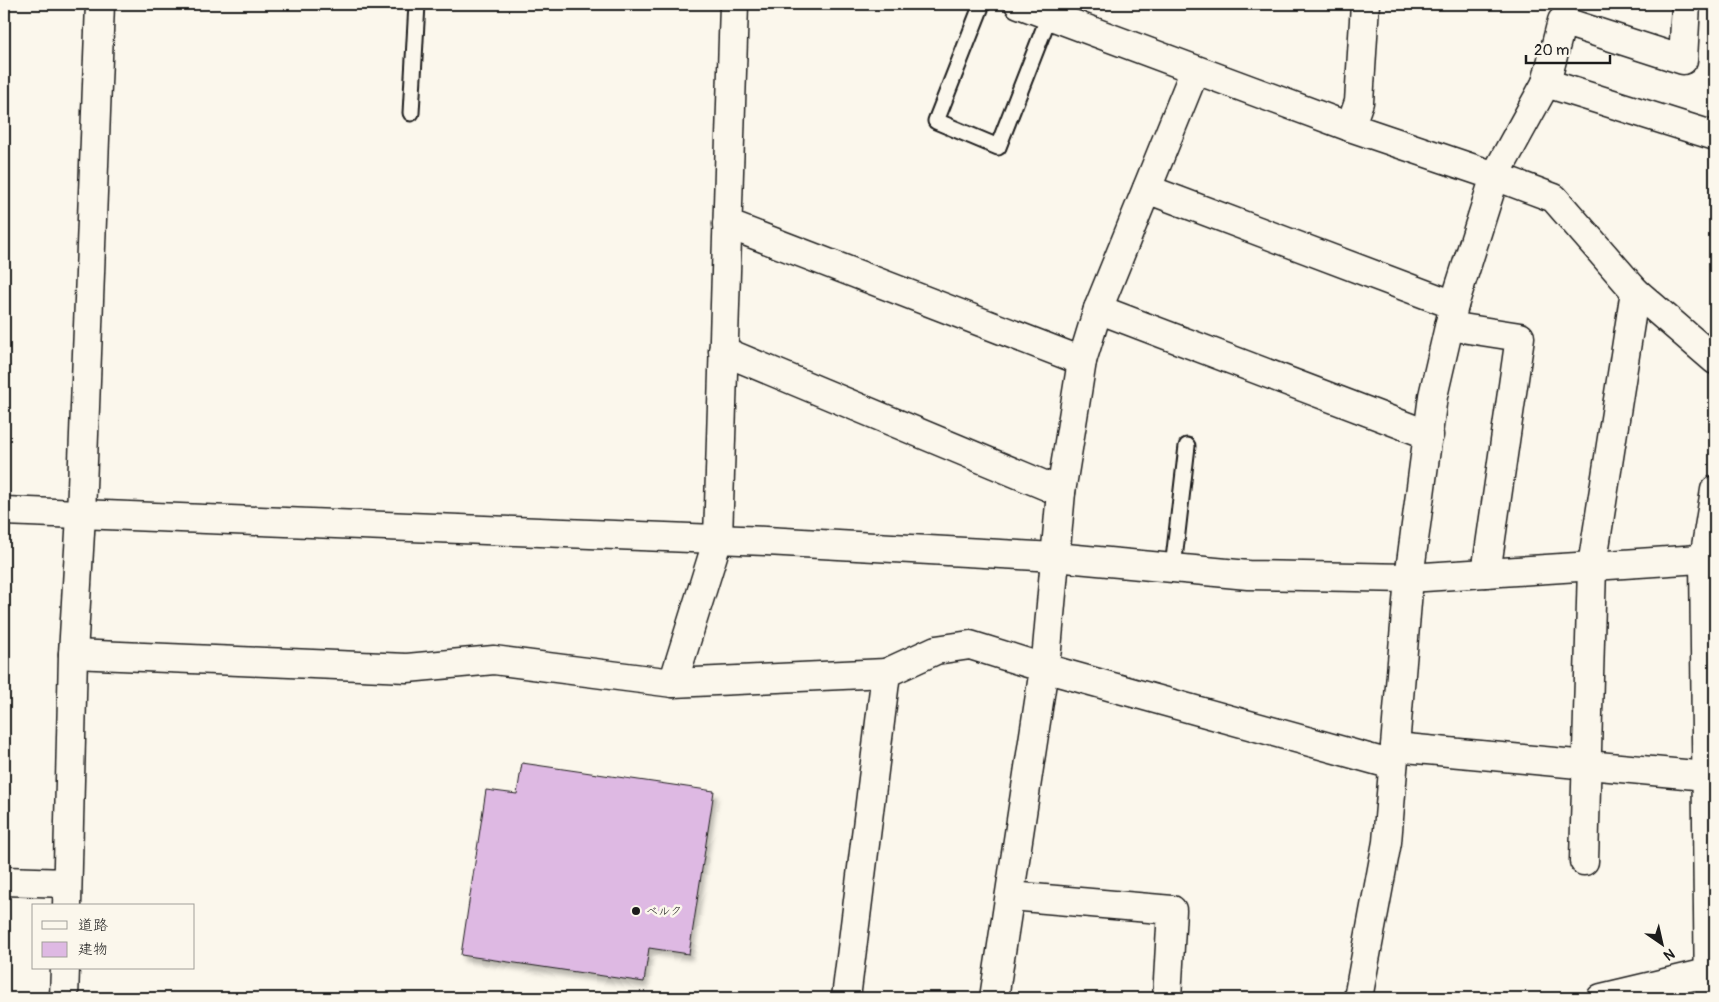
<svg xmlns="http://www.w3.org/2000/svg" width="1719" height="1002" viewBox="0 0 1719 1002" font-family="Pangolin,'Klee One',sans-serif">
<defs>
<filter id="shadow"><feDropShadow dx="3" dy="5.5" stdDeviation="2.5" flood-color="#0004"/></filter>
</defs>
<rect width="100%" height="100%" fill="#fbf7ec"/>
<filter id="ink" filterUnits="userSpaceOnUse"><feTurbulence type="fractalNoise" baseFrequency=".02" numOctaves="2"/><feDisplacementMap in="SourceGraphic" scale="10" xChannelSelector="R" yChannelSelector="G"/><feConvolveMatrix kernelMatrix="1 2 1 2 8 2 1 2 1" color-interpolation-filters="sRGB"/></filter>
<g filter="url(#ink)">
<polygon fill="#deb9e3" stroke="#1c1c1c" filter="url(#shadow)" points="522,763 714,791 689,954 649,948 644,982 461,955 486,790 517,794"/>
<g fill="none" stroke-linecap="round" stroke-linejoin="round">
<g stroke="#1c1c1c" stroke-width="19">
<g id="lane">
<polyline points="982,4 936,121 998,147 1049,16"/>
<polyline points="411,113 417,4"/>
<polyline points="1173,568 1187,446"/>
</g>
</g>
<g stroke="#1c1c1c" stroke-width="31">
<g id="street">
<polyline points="1019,4 1350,127 1495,176 1454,305 1433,396 1409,578 1387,842 1358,998"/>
<polyline points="1546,83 1562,21 1683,60 1686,4"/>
<polyline points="1350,127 1359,102 1365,4"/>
<polyline points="1147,189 1454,305"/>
<polyline points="727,224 1082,361"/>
<polyline points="1635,291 1715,360"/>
<polyline points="1098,309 1429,435"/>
<polyline points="1449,326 1520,337 1486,573"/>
<polyline points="723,351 1061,492"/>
<polyline points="4,511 766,541 1055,557 1248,575 1409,578 1715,558"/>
<polyline points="73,654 407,668 494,660 673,683 886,673"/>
<polyline points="673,683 718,539 734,4"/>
<polyline points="1395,747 1706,776"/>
<polyline points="1584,861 1592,566 1635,291 1554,198 1495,176 1546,83 1715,136"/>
<polyline points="4,881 67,883"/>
<polyline points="1010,896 1172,910 1167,998"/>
<polyline points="67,906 73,654 81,515 100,4"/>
<polyline points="64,998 65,968"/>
<polyline points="846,998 886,673 936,650 970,645 1044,668 1393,765"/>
<polyline points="994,998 1047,649 1061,492 1082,361 1098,309 1195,70"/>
<polyline points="1709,998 1704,559 1715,490"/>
</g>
</g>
<g stroke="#1c1c1c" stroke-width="31">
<polyline id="secondary" points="1601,998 1715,971"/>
</g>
<use href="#lane" stroke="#fbf7ec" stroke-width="15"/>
<use href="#street" stroke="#fbf7ec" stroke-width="28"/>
<use href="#secondary" stroke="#fbf7ec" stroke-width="28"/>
</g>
</g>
<circle fill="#1c1c1c" stroke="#fbf7ec" stroke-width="2" cx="636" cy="911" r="5"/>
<g text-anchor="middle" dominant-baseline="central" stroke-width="5" stroke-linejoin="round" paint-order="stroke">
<g font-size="12" fill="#1c1c1c" stroke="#fbf7ec" text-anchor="start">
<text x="646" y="911">ベルク</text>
</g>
</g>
<rect width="1719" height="1002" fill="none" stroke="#fbf7ec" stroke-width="20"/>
<rect x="10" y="10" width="1699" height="982" fill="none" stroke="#1c1c1c" stroke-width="2" filter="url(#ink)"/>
<rect x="32" y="904" width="162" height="65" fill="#fbf7ec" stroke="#a29f99"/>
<rect x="42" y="921" width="25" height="8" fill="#fbf7ec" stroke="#a29f99"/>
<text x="78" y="930" font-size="15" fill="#1c1c1c">道路</text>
<rect x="42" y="942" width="25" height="15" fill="#deb9e3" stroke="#a29f99"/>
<text x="78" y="954" font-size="15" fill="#1c1c1c">建物</text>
<g transform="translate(1662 944) rotate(146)" stroke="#fbf7ec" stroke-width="4" paint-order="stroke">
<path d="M0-4L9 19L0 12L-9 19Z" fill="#1c1c1c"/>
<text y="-8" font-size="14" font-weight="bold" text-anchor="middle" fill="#1c1c1c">N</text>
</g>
<path d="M1526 55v8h84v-8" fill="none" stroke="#1c1c1c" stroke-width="2.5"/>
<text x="1534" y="55" font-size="15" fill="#1c1c1c" stroke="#fbf7ec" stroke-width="4" paint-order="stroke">20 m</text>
</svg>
